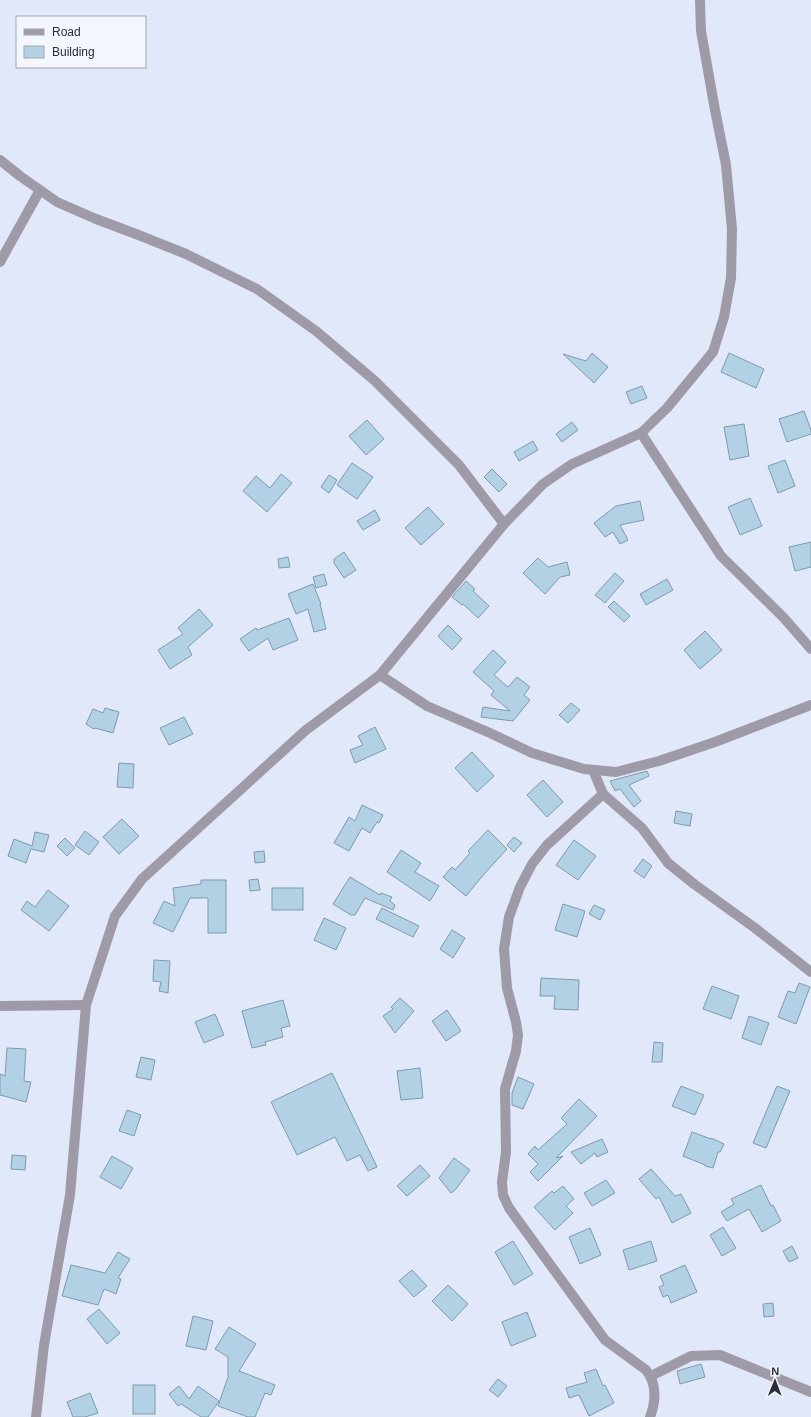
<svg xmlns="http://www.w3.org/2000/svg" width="811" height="1417" viewBox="0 0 811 1417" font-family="Arial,sans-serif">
<rect width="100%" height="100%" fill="#e1e8fa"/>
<g fill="#b2d1e4" stroke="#7d9bad">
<polygon points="592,353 608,367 594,383 563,354 586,361"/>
<polygon points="729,353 764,369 756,388 721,372"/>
<polygon points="642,386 647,398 631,404 626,392"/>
<polygon points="804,411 811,430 811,434 787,442 779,419"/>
<polygon points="367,420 384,439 366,455 349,436"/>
<polygon points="572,422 578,430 562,442 556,434"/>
<polygon points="744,424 749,456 730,460 724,427"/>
<polygon points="533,441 538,450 519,461 514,452"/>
<polygon points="785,460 795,486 778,493 768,466"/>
<polygon points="352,463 373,477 357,499 337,485"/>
<polygon points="492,469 507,484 499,492 484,477"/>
<polygon points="281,474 292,483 267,512 243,491 256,476 270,488"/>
<polygon points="329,475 337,480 329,493 321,487"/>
<polygon points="750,498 762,526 740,535 728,507"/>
<polygon points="640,501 644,520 620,525 628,540 620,544 613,532 605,537 594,523 616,506"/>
<polygon points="428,507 444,524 421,545 405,528"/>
<polygon points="375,510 380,520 363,530 357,521"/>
<polygon points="811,542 811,567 795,571 789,547"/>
<polygon points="344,552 356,570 344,578 334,563 334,559"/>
<polygon points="288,557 290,567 279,568 278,559"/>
<polygon points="538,558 548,567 567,562 570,575 560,577 545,594 523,573"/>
<polygon points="615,573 624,581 605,603 595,595"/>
<polygon points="324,574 327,585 316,588 313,577"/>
<polygon points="667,579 673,590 646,605 640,594"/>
<polygon points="466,581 475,589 473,591 489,606 478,618 463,604 462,605 452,597"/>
<polygon points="313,584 321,604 320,604 326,629 314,632 308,609 296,614 288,594"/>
<polygon points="614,601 630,616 624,622 608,607"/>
<polygon points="199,609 213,625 188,647 192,655 170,669 158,650 183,634 178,628"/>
<polygon points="289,618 298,640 273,650 268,638 249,651 240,639 256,628 257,630"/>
<polygon points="448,625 462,639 452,650 438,636"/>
<polygon points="705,631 722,650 700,669 684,650"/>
<polygon points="493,650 506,662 494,675 508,687 517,677 530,687 524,695 530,700 513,721 481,717 483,707 510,711 491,695 494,691 473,672"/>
<polygon points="571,703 580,710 568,723 559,715"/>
<polygon points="105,708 119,712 113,733 95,728 94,729 86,724 93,709 103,713"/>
<polygon points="184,717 193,734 169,745 160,728"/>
<polygon points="375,727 386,749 355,763 350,750 363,745 358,736"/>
<polygon points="472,752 494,776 477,792 455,768"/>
<polygon points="119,763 134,764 133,788 117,787"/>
<polygon points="647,771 649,776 629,785 641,801 634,807 620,789 615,791 610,781"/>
<polygon points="543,780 563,802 547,817 527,795"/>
<polygon points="362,805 383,815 379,823 377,822 370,833 362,828 349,851 334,843 349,817 355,821"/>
<polygon points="676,811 692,814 690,826 674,823"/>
<polygon points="122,819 139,836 119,854 103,837"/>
<polygon points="488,830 507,849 485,873 466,896 443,877 452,867 455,870 470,853 468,851"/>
<polygon points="85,831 99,842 89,855 75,845"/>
<polygon points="35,832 49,835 44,852 31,849 26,863 8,856 14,839 32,846"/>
<polygon points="514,837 522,843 514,852 507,845"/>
<polygon points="65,838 75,848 67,856 57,846"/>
<polygon points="574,840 596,856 578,880 556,865"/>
<polygon points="401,850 421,863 415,872 439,886 430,901 387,872"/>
<polygon points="264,851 265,862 255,863 254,852"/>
<polygon points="643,859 652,866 644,878 634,871"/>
<polygon points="350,877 380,895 381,893 392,897 390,901 395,905 393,910 365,898 355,915 351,915 333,904"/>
<polygon points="258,879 260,890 250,891 249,880"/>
<polygon points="201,880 226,880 226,933 208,933 208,898 190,898 173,932 153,923 164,901 175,906 173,888 201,884"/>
<rect x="272" y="888" width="31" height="22"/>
<polygon points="48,890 69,906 49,931 21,910 27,901 35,907"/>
<polygon points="563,904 585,911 577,937 555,930"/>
<polygon points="594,905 605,910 600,920 589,914"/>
<polygon points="382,908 419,926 413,937 376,919"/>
<polygon points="324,918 346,928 336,950 314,940"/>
<polygon points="452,930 465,938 453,958 440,949"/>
<polygon points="154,960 170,961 168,993 159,991 161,982 153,981"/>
<polygon points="541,978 579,980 578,1010 554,1009 555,996 540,996"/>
<polygon points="799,983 810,987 796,1024 778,1017 788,991 795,993"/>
<polygon points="712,986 739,996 731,1019 703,1009"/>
<polygon points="400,998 414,1011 395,1033 383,1016 393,1009 391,1007"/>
<polygon points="283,1000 290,1026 281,1028 283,1037 265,1042 266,1045 252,1048 242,1011"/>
<polygon points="447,1010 461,1031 446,1041 432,1021"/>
<polygon points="215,1014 224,1035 204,1043 195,1022"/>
<polygon points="749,1016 769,1023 761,1045 742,1038"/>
<polygon points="654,1042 663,1043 662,1062 652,1062"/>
<polygon points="7,1048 26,1049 24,1081 31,1082 26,1102 0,1095 0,1074 5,1076"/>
<polygon points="141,1057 155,1060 151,1080 136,1077"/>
<polygon points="420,1068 423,1098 401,1100 397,1071"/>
<polygon points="332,1073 377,1167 368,1171 360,1155 347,1161 335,1137 297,1155 271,1102"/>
<polygon points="518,1077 534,1084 523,1109 512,1105 512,1093"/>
<polygon points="681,1086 704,1095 695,1115 672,1106"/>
<polygon points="777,1086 790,1091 766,1148 753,1143"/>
<polygon points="579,1099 597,1116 556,1158 563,1156 538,1181 530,1172 538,1164 528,1154 535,1146 538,1150 567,1124 561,1118"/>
<polygon points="127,1110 141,1115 134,1136 119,1131"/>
<polygon points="692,1132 711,1139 711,1138 724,1144 720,1152 718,1152 713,1168 705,1166 705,1165 683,1156"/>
<polygon points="602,1139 608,1152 597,1157 595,1153 581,1164 571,1152"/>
<polygon points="12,1155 26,1156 25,1170 11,1169"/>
<polygon points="112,1156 133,1168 121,1189 100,1177"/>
<polygon points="454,1158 470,1170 456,1189 451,1193 439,1178"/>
<polygon points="420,1165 430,1176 407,1196 397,1186"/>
<polygon points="651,1169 675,1196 681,1194 691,1213 672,1223 659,1197 656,1199 639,1179"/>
<polygon points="606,1180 615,1193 592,1206 584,1193"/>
<polygon points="761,1185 771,1206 773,1205 781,1221 762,1232 749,1209 727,1221 721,1212 734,1204 731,1199"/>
<polygon points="563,1186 574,1199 566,1206 573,1213 555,1230 534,1207 552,1191 554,1193"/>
<polygon points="723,1227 736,1248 722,1256 710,1235"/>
<polygon points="590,1228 601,1255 580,1264 569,1237"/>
<polygon points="513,1241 533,1274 514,1285 495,1252"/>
<polygon points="651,1241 657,1261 629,1270 623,1250"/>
<polygon points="792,1246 798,1258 789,1262 783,1251"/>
<polygon points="118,1252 130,1259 118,1278 121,1279 116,1294 104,1289 98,1305 62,1296 71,1265 105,1273"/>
<polygon points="685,1265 697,1292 671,1303 668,1295 663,1297 659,1287 664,1285 660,1276"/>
<polygon points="412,1270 427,1286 414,1297 399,1281"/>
<polygon points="448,1285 468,1304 452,1321 432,1301"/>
<polygon points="773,1303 774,1316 764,1317 763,1304"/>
<polygon points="99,1309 120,1333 107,1344 87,1319"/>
<polygon points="527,1312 536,1336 511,1346 502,1322"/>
<polygon points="193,1316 213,1321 206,1350 186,1346"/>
<polygon points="229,1327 256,1344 239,1371 275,1385 271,1395 265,1393 255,1417 248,1417 218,1406 228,1377 228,1357 215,1349"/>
<polygon points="701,1364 705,1377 680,1384 677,1371"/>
<polygon points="596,1369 603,1386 605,1385 614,1403 589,1416 579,1395 569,1398 566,1388 587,1382 584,1373"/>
<polygon points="498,1379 507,1386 498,1397 489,1390"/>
<rect x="133" y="1385" width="22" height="29"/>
<polygon points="179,1386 189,1399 198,1386 219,1401 208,1417 201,1417 181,1404 178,1406 169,1394"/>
<polygon points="90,1393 98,1413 85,1417 73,1417 67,1402"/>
</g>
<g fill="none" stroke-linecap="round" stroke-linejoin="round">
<g stroke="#9f9aa7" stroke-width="10">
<polyline points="0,160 20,176 57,202 96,219 136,234 186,254 257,289 316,331 375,381 459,465 504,524"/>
<polyline points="0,262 40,190"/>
<polyline points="641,433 721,556 784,618 811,649"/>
<polyline points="380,675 427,706 490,733 532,753 584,769 616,772 659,761 715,742 811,705"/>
<polyline points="593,770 603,794 642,828 668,863 694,884 755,928 811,972"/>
<path d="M 603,794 L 547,845 L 532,864 L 520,887 L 509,917 L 504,949 L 507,988 L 516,1022 L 518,1035 L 516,1051 L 505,1089 L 506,1152 L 502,1182 L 503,1195 L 509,1208 L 605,1340 L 646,1370 C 657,1384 656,1401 650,1417"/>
<polyline points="0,1006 86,1005"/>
<polyline points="651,1376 691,1356 720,1355 811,1392"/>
<polyline points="36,1417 44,1345 70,1195 86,1005 115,916 142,879 306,730 380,675 504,524 543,484 572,464 641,433 667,408 713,352 724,317 731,278 732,229 726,165 715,110 701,31 700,0"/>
</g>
</g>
<rect x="16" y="16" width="130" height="52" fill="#f3f6fc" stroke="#a2a6ae"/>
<rect x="24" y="29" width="20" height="6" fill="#9f9aa7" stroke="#a2a6ae"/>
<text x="52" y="36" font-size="12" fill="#282d38">Road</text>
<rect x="24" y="46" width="20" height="12" fill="#b2d1e4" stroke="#a2a6ae"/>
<text x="52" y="56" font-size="12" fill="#282d38">Building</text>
<g transform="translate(775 1381) rotate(1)" stroke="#f3f6fc" stroke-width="3" paint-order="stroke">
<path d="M0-3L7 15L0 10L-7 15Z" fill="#282d38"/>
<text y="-6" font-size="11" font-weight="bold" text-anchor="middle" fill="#282d38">N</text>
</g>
</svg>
